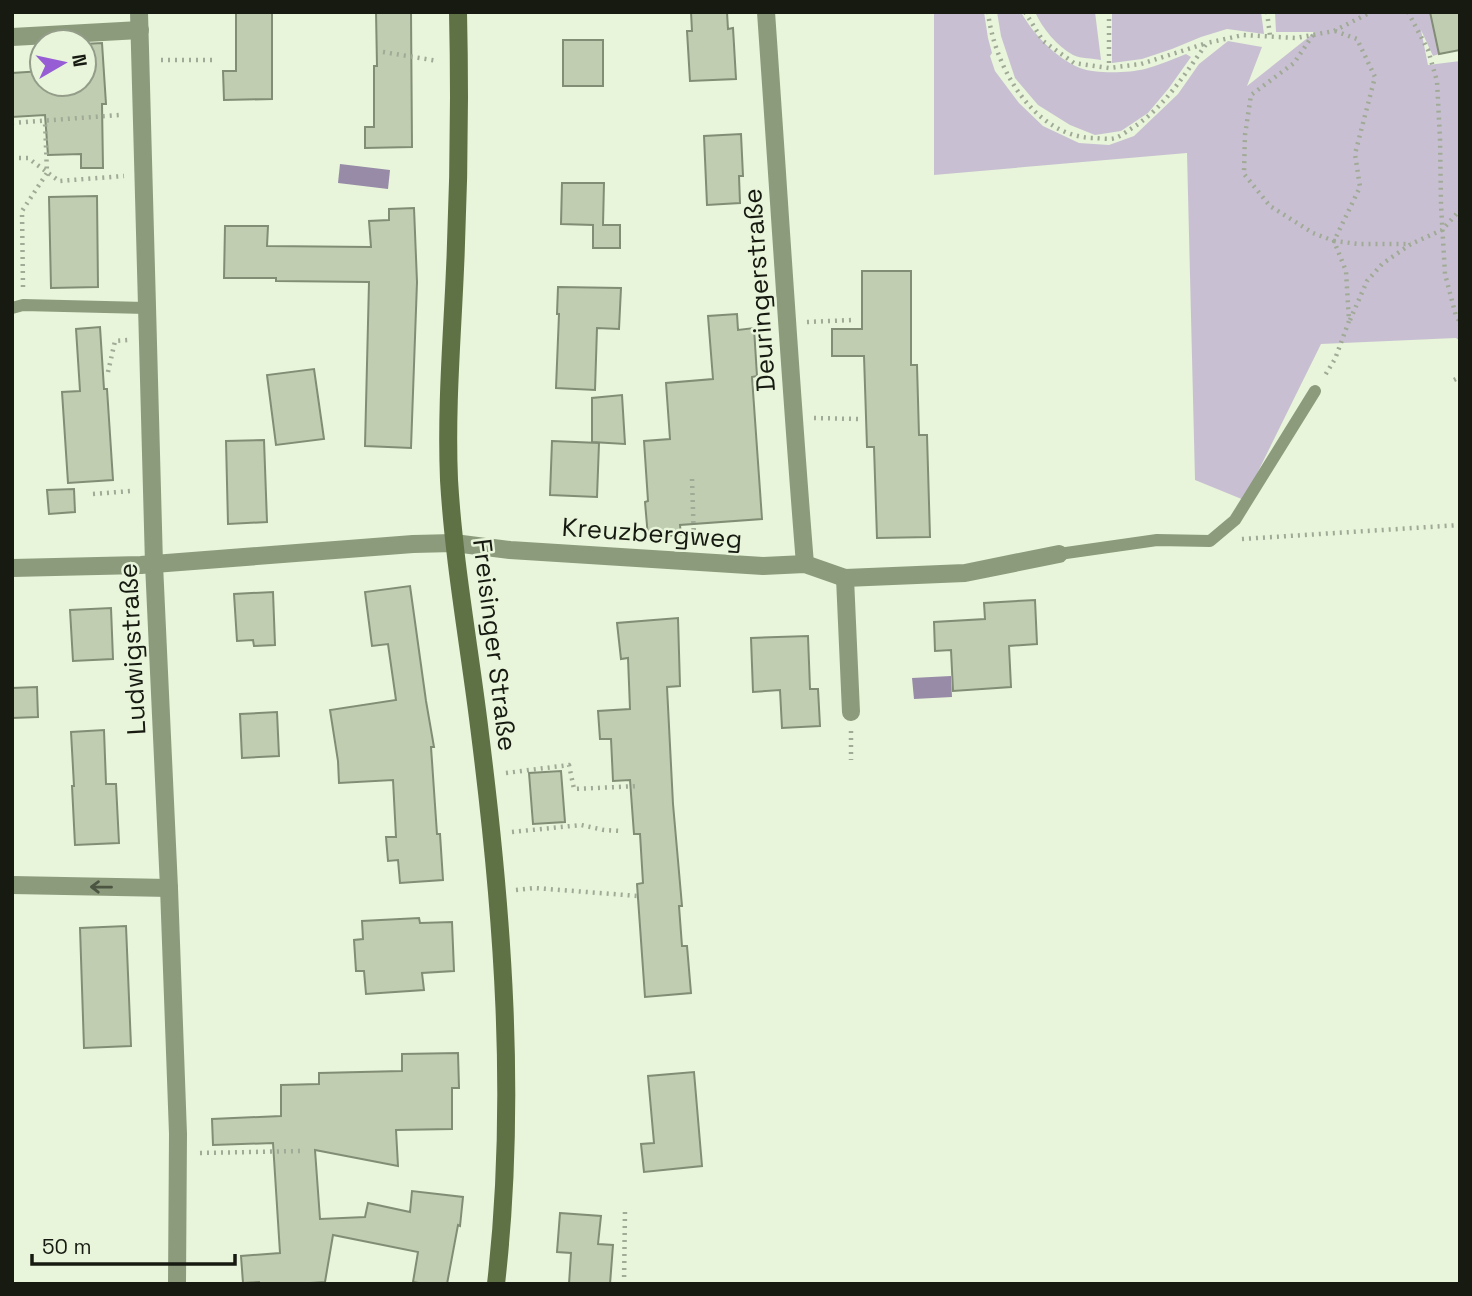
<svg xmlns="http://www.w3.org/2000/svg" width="1472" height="1296" viewBox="0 0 1472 1296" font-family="'Space Grotesk',sans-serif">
<rect width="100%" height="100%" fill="#e8f5da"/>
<g fill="#c8c0d2">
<polygon points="934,12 984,12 988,38 992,53 990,56 995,71 1019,103 1043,126 1079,143 1109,145 1134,136 1178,94 1199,64 1228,41 1262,47 1247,86 1315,32 1276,32 1275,12 1430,12 1439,54 1433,56 1421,30 1428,65 1460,61 1460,341 1456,338 1321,344 1244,500 1195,480 1187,153 934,175"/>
<path d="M 997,12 L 1021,12 C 1033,34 1056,58 1080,68 C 1096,74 1128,73 1145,69 C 1159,65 1173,59 1186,54 L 1191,57 L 1169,88 L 1148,113 L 1121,131 L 1095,135 L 1070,125 L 1038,105 L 1015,78 L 1001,36 Z"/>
<path d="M 1035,12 L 1095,12 L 1101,60 C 1092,58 1081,59 1073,55 C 1057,46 1042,28 1035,12 Z"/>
<polygon points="1112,12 1261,12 1264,34 1227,29 1201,37 1172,49 1142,59 1112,63"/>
</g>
<g fill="#978ba7">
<polygon points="340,164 390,170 388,189 338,183"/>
<polygon points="951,676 952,697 914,699 912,678"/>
</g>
<g fill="#c0cdb0" stroke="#828d75" stroke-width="2">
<polygon points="236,12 272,12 272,99 224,100 223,71 236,71"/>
<polygon points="376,12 411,12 412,147 365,148 365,127 374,127 374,66 377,66"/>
<polygon points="691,12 727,12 728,29 733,28 736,79 690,81 687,31 692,31"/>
<polygon points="1430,12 1460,12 1460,50 1439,54"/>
<rect x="563" y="40" width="40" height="46"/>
<polygon points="102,43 106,104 102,104 103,168 81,168 81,154 48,155 45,115 12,117 12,73 42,71 42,84 84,84 84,44"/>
<polygon points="741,134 743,176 739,176 740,203 707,205 704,136"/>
<polygon points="562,183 604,183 603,225 620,225 620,248 593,248 593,225 561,224"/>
<polygon points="97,196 98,287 51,288 49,197"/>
<polygon points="414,208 417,282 411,448 365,446 369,282 276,281 276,278 224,278 225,226 268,226 267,246 371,247 369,221 389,220 389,209"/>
<polygon points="862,271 911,271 911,365 917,365 919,435 927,435 930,537 877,538 874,447 867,447 864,356 832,356 832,329 862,329"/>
<polygon points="558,287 621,288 619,329 597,328 595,390 556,388 559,314 557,314"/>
<polygon points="737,314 738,330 754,328 757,376 752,377 762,519 680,525 681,535 648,537 645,502 648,501 644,441 670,439 666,383 713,379 708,316"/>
<polygon points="100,327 104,389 107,389 113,480 68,483 62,392 80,391 76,329"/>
<polygon points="314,369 324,439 276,445 267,375"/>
<polygon points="622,395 625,444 592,442 592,398"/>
<polygon points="264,440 267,522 228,524 226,441"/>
<polygon points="552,441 599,443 597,497 550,495"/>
<polygon points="74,489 75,512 49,514 47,490"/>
<polygon points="410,586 426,701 434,747 431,747 437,834 440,834 443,880 400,883 398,860 388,861 386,837 396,837 393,780 339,783 338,761 330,710 396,700 388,644 372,646 365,592"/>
<polygon points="273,592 275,645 254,646 253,640 237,641 234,594"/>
<polygon points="1035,600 1037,644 1009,646 1011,687 953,691 951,650 935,651 934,622 985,619 984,603"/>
<polygon points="111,608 113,659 73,661 70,610"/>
<polygon points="678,618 680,686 667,687 673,804 682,906 679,906 682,946 687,946 691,993 645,997 637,884 643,883 640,834 634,834 630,780 613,781 611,739 600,739 598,711 630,709 628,658 621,659 617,623"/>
<polygon points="808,636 810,689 818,689 820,726 782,728 780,690 753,692 751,638"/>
<polygon points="37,687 38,717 12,718 12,688"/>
<polygon points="277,712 279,756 242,758 240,714"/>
<polygon points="104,730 106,784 116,784 119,843 75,845 72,786 74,786 71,732"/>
<polygon points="561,771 565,822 533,824 529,773"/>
<polygon points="419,918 420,923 452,922 454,971 422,973 424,990 366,994 364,971 356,971 354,940 363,939 362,921"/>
<polygon points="126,926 131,1046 84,1048 80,928"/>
<polygon points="458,1053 459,1088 452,1088 452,1129 396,1130 398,1166 315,1150 320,1219 365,1217 368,1203 410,1212 412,1191 463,1197 460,1226 458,1225 447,1284 424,1284 413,1282 418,1252 333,1235 325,1282 295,1284 259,1284 259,1282 243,1283 241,1256 280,1253 273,1143 213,1145 212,1119 281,1116 281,1085 319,1084 319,1073 402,1071 402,1054"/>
<polygon points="694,1072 702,1166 644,1172 641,1144 654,1143 648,1076"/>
<polygon points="560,1213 601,1216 598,1244 613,1245 610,1284 569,1284 571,1253 557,1252"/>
</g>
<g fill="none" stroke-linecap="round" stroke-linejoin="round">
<g stroke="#a0aa96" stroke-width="4.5" stroke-dasharray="2 5" stroke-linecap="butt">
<path d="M 988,12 C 994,66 1033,136 1093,138 C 1100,138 1109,140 1115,138 C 1119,137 1125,133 1129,130 C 1163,110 1184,75 1207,43 L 1243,35 L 1296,38 L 1334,31 L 1371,12"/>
<polyline points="1025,12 1043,41 1074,63 1109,68 1141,64 1207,43"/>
<polyline points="1109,12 1109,68"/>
<polyline points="1267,12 1270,36"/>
<polyline points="1408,12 1428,50 1437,81 1440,139 1441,205 1445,274 1456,316 1460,322"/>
<polyline points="1335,31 1357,39 1375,77 1355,154 1360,187 1334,241 1359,244 1411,244"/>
<polyline points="1313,35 1294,63 1251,95 1245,135 1244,174 1270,206 1313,233 1334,241 1346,271 1349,321 1335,359 1324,377"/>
<polyline points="383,52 438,61"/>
<polyline points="161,60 216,60"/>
<polyline points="12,123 120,115"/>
<polyline points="12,158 28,158 59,181 124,176"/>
<polyline points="23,287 22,211 47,173 45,121"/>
<polyline points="1350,320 1367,281 1382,264 1411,244 1442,230 1460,210"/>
<polyline points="807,322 852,320"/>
<polyline points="108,372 115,341 128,340"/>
<polyline points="1454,380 1460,377"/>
<polyline points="814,418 858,419"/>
<polyline points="692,479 694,541"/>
<polyline points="93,494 131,491"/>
<polyline points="1242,539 1460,525"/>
<polyline points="851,731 851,760"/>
<polyline points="506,773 569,765 574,789 639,786"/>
<polyline points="512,832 581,825 604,830 622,831"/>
<polyline points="516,890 535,888 638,896"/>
<polyline points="200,1153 301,1151"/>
<polyline points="624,1284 625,1210"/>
</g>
<g stroke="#8d9b7d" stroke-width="12">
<polyline points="12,308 23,305 146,308"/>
<polyline points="1059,554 1157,540 1210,541 1235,520 1315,391"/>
</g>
<g stroke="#8d9b7d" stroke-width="18">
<polyline points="139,12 154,564 169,888 178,1134 177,1284"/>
<path d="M 766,12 C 779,196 790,380 805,564"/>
<polyline points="12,37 140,30"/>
<polyline points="12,568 141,565 413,544 454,543 510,550 763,566 805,564 845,578 965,573 1059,554"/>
<polyline points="845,578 851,712"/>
<polyline points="12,885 169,888"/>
</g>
<path stroke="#5f7246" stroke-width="18" d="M 458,12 C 460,98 459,183 455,269 C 452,339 446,409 449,480 C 454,565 470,650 480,734 C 503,916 517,1101 496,1284"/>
</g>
<defs><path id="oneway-shaft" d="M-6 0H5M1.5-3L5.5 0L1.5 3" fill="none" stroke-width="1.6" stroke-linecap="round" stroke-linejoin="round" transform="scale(1.75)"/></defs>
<use stroke="#4c5442" href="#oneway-shaft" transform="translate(101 887) rotate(-179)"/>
<g text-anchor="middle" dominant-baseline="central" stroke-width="5" stroke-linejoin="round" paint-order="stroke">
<g font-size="26" fill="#161a11" stroke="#e8f5da">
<text transform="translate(759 290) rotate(-94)">Deuringerstraße</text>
<text transform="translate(652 533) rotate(4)">Kreuzbergweg</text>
<text transform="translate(495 645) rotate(83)">Freisinger Straße</text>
<text transform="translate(132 649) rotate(-93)">Ludwigstraße</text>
</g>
</g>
<rect width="1472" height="1296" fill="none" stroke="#161a11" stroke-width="28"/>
<g transform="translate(63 63) rotate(81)"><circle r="33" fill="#e8f5da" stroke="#949d8a" stroke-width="2"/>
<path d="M0-5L12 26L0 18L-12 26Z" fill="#975dd5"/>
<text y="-10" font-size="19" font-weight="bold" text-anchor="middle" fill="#161a11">N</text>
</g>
<path d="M32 1254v10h203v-10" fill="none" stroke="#161a11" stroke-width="3.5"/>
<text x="42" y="1254" font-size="21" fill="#161a11" stroke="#e8f5da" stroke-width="5" paint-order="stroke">50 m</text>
</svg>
